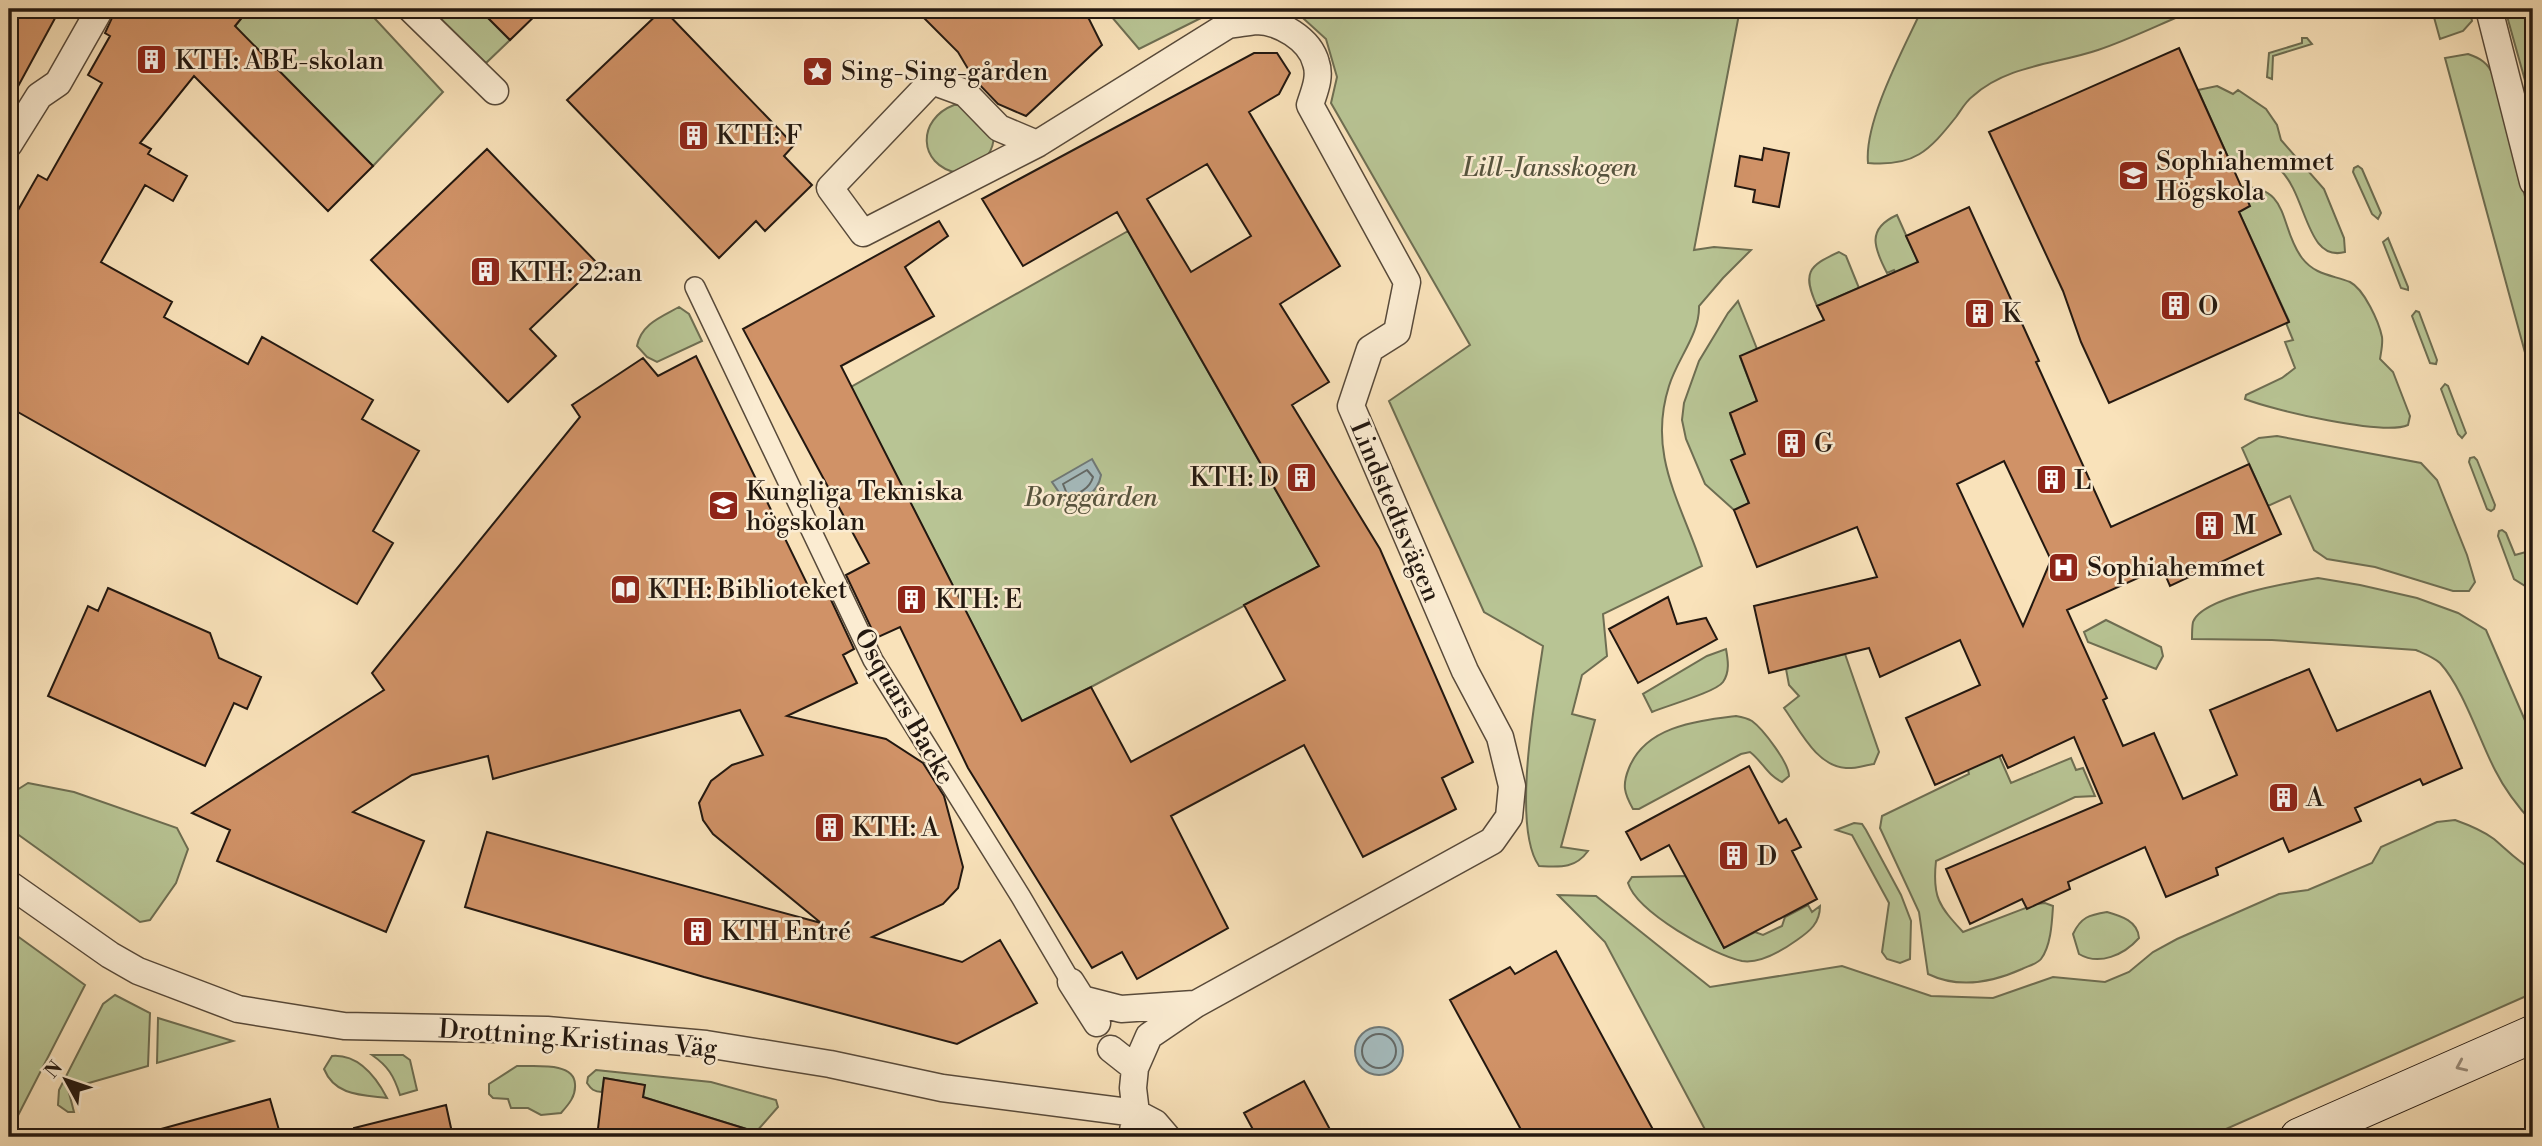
<svg xmlns="http://www.w3.org/2000/svg" width="2542" height="1146" viewBox="0 0 2542 1146" font-family="'Libre Bodoni',serif">
  <style>
    .green { fill: #b8c494; stroke: #6e6e52; stroke-width: 2 }
    .water { fill: #a4babc; stroke: #707977; stroke-width: 2 }
    .lines { fill: none; stroke-linecap: round; stroke-linejoin: round }
    .shore { stroke: #646966; stroke-width: 2 }
    .building { fill: #d09267; stroke: #231810; stroke-width: 2; fill-rule: evenodd }
    .pedestrian-casing { stroke: #584a3a; stroke-width: 22 }
    .minor-casing { stroke: #584a3a; stroke-width: 29 }
    .secondary-casing { stroke: #231810; stroke-width: 39 }
    .pedestrian { stroke: #fbecd2; stroke-width: 19 }
    .minor { stroke: #fbecd2; stroke-width: 26 }
    .secondary { stroke: #fbecd2; stroke-width: 37 }
    .oneway { stroke: #9a8d7b }
    .labels { text-anchor: middle; stroke-width: 5; stroke-linejoin: round; paint-order: stroke }
    .poi-label { font-size: 26px; fill: #231810; stroke: #fbecd2; text-anchor: start }
    .park-label { font-size: 26px; font-style: italic; fill: #57543e; stroke: #fbecd2 }
    .street-label { font-size: 26px; fill: #231810; stroke: #fbecd2 }
  </style>
  <rect width="100%" height="100%" fill="#f9e2ba"/>
  <filter id="stains"><feTurbulence type="fractalNoise" baseFrequency=".00286" numOctaves="4"/><feColorMatrix values="0 0 0 0 .2 0 0 0 0 .09 0 0 0 0 .02 0 0 0 .5 -.17"/></filter>
  <radialGradient id="worn" r=".72"><stop offset=".6" stop-color="#630" stop-opacity="0"/><stop offset="1" stop-color="#630" stop-opacity=".3"/></radialGradient>
  <path class="green" d="M249,9H366L443,92L373,166L252,44L222,42Z
    M431,9H479L510,40L486,63Z
    M1105,9H1219L1139,49Z
    M1293,9H1740L1694,250L1714,247L1751,250L1723,278L1699,306C1700,334 1677,359 1669,386C1647,455 1681,502 1702,566L1603,614L1607,656L1582,675L1572,714L1595,720L1561,847L1588,851C1575,869 1560,867 1539,866C1511,826 1536,695 1543,646L1484,612L1389,401L1470,345L1331,103L1337,77L1326,39Z
    M1922,9H2197C2164,22 2131,39 2098,50C2057,64 2007,65 1973,96C1966,101 1961,110 1956,117C1929,151 1914,167 1868,163C1864,121 1904,48 1922,9Z
    M2505,9H2533V109Z
    M2432,10H2448L2471,16L2472,21L2463,31L2440,39Z
    M2302,38H2307L2312,44L2273,56L2272,79L2267,77L2269,53L2302,43Z
    M2468,54C2480,58 2488,63 2493,75L2533,227V382L2445,58Z
    M2217,86L2233,94L2238,90L2266,109L2277,125L2281,140L2324,189L2344,238L2345,252C2291,267 2314,131 2232,166L2198,90Z
    M954,105H966L994,133C994,160 979,161 958,173C917,165 917,119 954,105Z
    M2358,166L2362,169L2381,213L2378,219L2372,214L2353,172L2354,168Z
    M2241,187C2291,186 2279,228 2302,258C2315,275 2332,275 2350,282C2364,289 2379,322 2382,337C2383,344 2381,352 2380,359L2393,372L2410,416L2408,425C2384,436 2272,410 2245,399L2246,395L2282,378L2295,368L2285,342L2293,340L2286,323L2289,321L2239,212Z
    M1897,215L1927,282L1905,293L1894,270L1887,273C1874,248 1866,229 1897,215Z
    M1128,231L1319,566L1091,687L1022,721L851,387Z
    M2388,238L2408,287V290L2401,288L2383,242Z
    M1839,252L1846,256L1859,288L1817,306C1802,273 1808,266 1839,252Z
    M1738,301L1757,349L1740,357L1757,401L1730,414L1745,454L1732,460L1749,503L1734,510L1705,484L1686,439L1682,420L1684,403L1699,361L1728,313Z
    M679,307L689,314L702,341L657,362L647,357L637,346C641,324 661,317 679,307Z
    M2416,311L2419,312L2437,360L2436,364L2430,363L2412,316Z
    M2445,384L2448,386L2466,433L2462,438L2458,434L2441,389Z
    M2277,436L2421,463L2437,480L2467,555L2475,582L2469,591H2453L2375,567L2327,559L2314,550L2290,496L2268,506L2242,448L2259,438Z
    M2474,457L2477,460L2495,505L2494,509L2491,511L2487,509L2469,462L2470,458Z
    M2502,530L2506,533L2515,555L2533,550V591L2514,579L2498,536L2499,531Z
    M2318,578L2360,585L2417,598L2458,613L2486,630L2533,739V823C2518,807 2505,790 2495,770C2479,739 2463,688 2440,663C2433,657 2425,654 2416,650L2272,640L2192,639C2192,634 2192,627 2193,622C2202,597 2293,582 2318,578Z
    M2106,620L2161,647L2163,656L2156,669L2088,642L2084,632Z
    M1726,649C1728,660 1730,672 1723,682C1716,692 1666,706 1652,712L1643,694L1707,656Z
    M1845,654L1879,752L1874,764C1865,765 1855,769 1846,768C1816,766 1800,730 1784,708L1799,696L1789,685L1786,669Z
    M1736,716C1742,717 1747,718 1752,721C1763,729 1789,763 1789,776L1782,782C1767,775 1763,762 1750,752L1741,754L1639,809H1633C1624,793 1622,785 1629,768C1646,726 1697,721 1736,716Z
    M1997,751L2011,783L2071,758L2076,770L2083,768L2095,796L2075,797L1936,861C1932,897 1939,906 1963,932L2036,904L2045,903L2053,906C2052,922 2051,946 2041,959C2037,964 2028,966 2022,969C1991,983 1959,989 1928,974L1919,912L1880,828L1882,816L1969,774L1967,766Z
    M28,783L74,792L177,828L188,849L176,883L150,920L140,922L9,828V795Z
    M2455,820C2469,825 2482,830 2494,839C2508,851 2518,862 2533,870V993L2208,1137H1709L1605,942L1558,895L1596,896L1710,987L1842,966L1931,996L1993,998L2053,977L2105,982L2129,972L2153,952L2177,939L2279,894L2308,890L2372,863L2381,847L2437,822Z
    M1854,823L1862,824L1866,830L1901,895L1911,921L1910,959L1900,963L1887,959L1882,952L1889,903L1852,835L1836,830Z
    M1686,876L1724,948L1755,932L1763,935L1782,926L1785,917L1808,905L1812,912L1820,906C1820,923 1810,931 1797,940C1783,950 1761,964 1742,961C1713,955 1637,912 1628,883L1632,877Z
    M2107,912C2121,916 2138,921 2139,938C2124,955 2099,966 2079,954L2073,934C2081,917 2089,915 2107,912Z
    M9,930L85,985L9,1133Z
    M115,995L150,1013L148,1066L68,1089L74,1112H68L58,1105L59,1090L103,1004Z
    M158,1018L233,1041L157,1063Z
    M372,1055H403L410,1060L417,1090L400,1095C394,1076 388,1066 372,1055Z
    M332,1056C358,1054 376,1077 387,1098C362,1095 335,1096 324,1069Z
    M517,1066C533,1067 574,1061 575,1084C576,1096 569,1104 561,1113L541,1115L528,1108H511L508,1099L493,1098L489,1094V1084Z
    M596,1070L711,1082L776,1100L778,1107L756,1132L643,1097L644,1085L604,1078L602,1092C594,1092 591,1089 587,1083L588,1077Z"/>
  <path class="water" d="M1092,459L1101,475C1098,493 1082,503 1065,501L1052,482Z
    M1355 1051a24 24 0 1 1 48 0a24 24 0 1 1-48 0Z"/>
  <g class="lines">
    <path class="shore" d="M1087,470L1093,477C1090,488 1078,496 1067,494L1063,484Z
      M1362 1051a17 17 0 1 1 34 0a17 17 0 1 1-34 0Z"/>
  </g>
  <path class="building" d="M9,9H60L9,103Z
    M61,9H82L77,18Z
    M116,9H249L235,26L373,166L328,211L194,76L140,143L151,149L148,154L187,176L173,201L145,185L101,262L172,302L164,317L248,364L262,337L373,400L362,419L419,451L373,531L393,543L357,604L9,407V226L38,175L47,180L102,83L88,75L110,36L105,33Z
    M479,9H542L510,40Z
    M663,9L794,145L784,156L812,185L765,231L756,221L719,258L567,100Z
    M915,9H1080L1089,19L1102,45L1026,116L998,104L974,79L958,52Z
    M2179,48L2250,206L2239,212L2289,322L2109,403L2081,342L2063,291L1989,132Z
    M1254,53H1277L1290,73L1279,94L1249,112L1340,266L1280,304L1329,382L1292,405L1380,549L1473,762L1442,778L1456,809L1363,857L1304,745L1171,816L1228,928L1137,979L1122,952L1092,968L968,768L900,627L876,638L846,575L869,563L743,329L939,221L948,236L905,267L934,316L841,366L1022,721L1091,687L1131,762L1285,680L1244,605L1319,566L1117,212L1023,266L982,199ZM1207,164L1251,236L1191,272L1147,199Z
    M1764,148L1789,153L1779,207L1753,202L1755,190L1735,186L1740,156L1762,160Z
    M487,149L598,264L530,329L556,356L508,402L371,260Z
    M1969,207L2039,361L2036,362L2111,527L2249,464L2281,534L2170,586L2162,567L2067,610L2107,698L2103,700L2123,746L2154,733L2183,799L2237,775L2210,710L2309,669L2337,731L2430,691L2462,768L2423,785L2420,779L2355,808L2361,821L2289,852L2283,838L2216,868L2218,875L2166,897L2145,847L2068,882L2070,889L2027,909L2022,899L1970,924L1946,869L2102,803L2074,737L2008,768L2002,755L1935,785L1906,718L1980,685L1960,640L1880,677L1869,648L1769,673L1754,606L1877,577L1857,527L1757,567L1734,510L1749,503L1731,460L1745,454L1730,413L1757,401L1740,356L1824,320L1817,306L1918,262L1906,236ZM2004,461L2051,560L2023,626L1957,484Z
    M696,356L812,594L825,587L854,649L843,655L857,683L787,716L886,739L923,763L944,796L963,867L958,888L943,904L872,937L962,962L1000,940L1037,1003L957,1044L704,977L465,907L487,832L821,923L713,834L703,820L699,803L711,781L732,765L763,755L740,710L493,779L488,756L412,775L353,812L424,841L386,932L217,861L230,830L192,813L384,690L372,673L580,417L572,405L643,358L658,376Z
    M108,588L210,633L219,658L261,677L247,709L234,703L205,766L48,696L88,606L98,611Z
    M1668,597L1677,624L1706,618L1717,639L1638,683L1609,629Z
    M1749,766L1779,823L1786,819L1801,847L1792,851L1817,899L1724,948L1669,845L1641,860L1626,832Z
    M1556,951L1657,1137H1525L1450,1000L1510,967L1515,974Z
    M604,1078L645,1085L643,1097L753,1131L752,1137H597Z
    M1304,1081L1334,1137H1257L1244,1113Z
    M270,1099L281,1137H162L161,1129Z
    M446,1105L453,1137H355L354,1128Z"/>
  <g class="lines">
    <defs>
      <path id="pedestrian" d="M695,287L873,660L1021,897L1071,982"/>
      <path id="minor" d="M411,9L495,91
        M2489,9L2533,182
        M9,144L39,96L58,83L100,9
        M1037,144L999,128L965,93L932,81L830,188L863,233L1037,144L1228,25C1237,24 1247,22 1256,21C1279,21 1310,39 1316,63C1321,77 1314,92 1310,105L1407,282L1397,332L1370,349L1351,406L1465,671L1500,737L1512,786L1509,817L1492,841L1196,1004L1149,1036L1135,1068L1133,1088L1136,1113L1132,1137
        M9,884L110,955L138,971L238,1009L344,1026L547,1030L706,1044L830,1064L942,1088L1136,1113L1155,1123L1167,1137
        M1071,982L1097,1023
        M1082,999L1121,1009L1194,1004
        M1111,1049L1135,1068"/>
      <path id="secondary" d="M2299,1137L2533,1034"/>
    </defs>
    <use href="#pedestrian" class="pedestrian-casing"/>
    <use href="#minor" class="minor-casing"/>
    <use href="#secondary" class="secondary-casing"/>
    <use href="#pedestrian" class="pedestrian"/>
    <use href="#minor" class="minor"/>
    <use href="#secondary" class="secondary"/>
  </g>
  <defs><path id="oneway-chevron" d="M-2-3.5L2.5 0L-2 3.5" fill="none" stroke-width="1.6" stroke-linecap="round" stroke-linejoin="round" transform="scale(1.75)"/></defs>
  <use class="oneway" href="#oneway-chevron" transform="translate(2461 1066) rotate(156)"/>
  <defs>
    <symbol id="building-square" viewBox="-11 -11 22 22"><rect x="-9" y="-9" width="18" height="18" rx="4" fill="#8f2418" stroke="#fbecd2"/><path d="M-4-6H4V6H1V3H-1V6H-4ZM-2.5-4.3h1.7v1.8h-1.7ZM.8-4.3h1.7v1.8H.8ZM-2.5-1h1.7V.8h-1.7ZM.8-1h1.7V.8H.8Z" fill="#fff"/></symbol>
    <symbol id="sight-square" viewBox="-11 -11 22 22"><rect x="-9" y="-9" width="18" height="18" rx="4" fill="#8f2418" stroke="#fbecd2"/><path d="M0-6L1.8-2.2L6-1.7L2.9 1.2L3.7 5.4L0 3.3L-3.7 5.4L-2.9 1.2L-6-1.7L-1.8-2.2Z" fill="#fff"/></symbol>
    <symbol id="university-square" viewBox="-11 -11 22 22"><rect x="-9" y="-9" width="18" height="18" rx="4" fill="#8f2418" stroke="#fbecd2"/><path d="M0-5L7-2L0 1L-7-2ZM-4 1L0 2.5L4 1V4Q0 6-4 4Z" fill="#fff"/></symbol>
    <symbol id="hospital-square" viewBox="-11 -11 22 22"><rect x="-9" y="-9" width="18" height="18" rx="4" fill="#8f2418" stroke="#fbecd2"/><path d="M-5-5h3v3.5h4V-5h3V5h-3V1.5h-4V5h-3Z" fill="#fff"/></symbol>
    <symbol id="library-square" viewBox="-11 -11 22 22"><rect x="-9" y="-9" width="18" height="18" rx="4" fill="#8f2418" stroke="#fbecd2"/><path d="M-6-4Q-3-5.5-.7-3.5V5Q-3 3-6 4ZM6-4Q3-5.5 .7-3.5V5Q3 3 6 4Z" fill="#fff"/></symbol>
  </defs>
  <g fill-rule="evenodd">
    <use href="#building-square" x="134" y="42" width="35" height="35"/>
    <use href="#sight-square" x="800" y="54" width="35" height="35"/>
    <use href="#building-square" x="676" y="118" width="35" height="35"/>
    <use href="#university-square" x="2116" y="158" width="35" height="35"/>
    <use href="#building-square" x="468" y="254" width="35" height="35"/>
    <use href="#building-square" x="2158" y="288" width="35" height="35"/>
    <use href="#building-square" x="1962" y="296" width="35" height="35"/>
    <use href="#building-square" x="1774" y="426" width="35" height="35"/>
    <use href="#building-square" x="1284" y="460" width="35" height="35"/>
    <use href="#building-square" x="2034" y="462" width="35" height="35"/>
    <use href="#university-square" x="706" y="488" width="35" height="35"/>
    <use href="#building-square" x="2192" y="508" width="35" height="35"/>
    <use href="#hospital-square" x="2046" y="550" width="35" height="35"/>
    <use href="#library-square" x="608" y="572" width="35" height="35"/>
    <use href="#building-square" x="894" y="582" width="35" height="35"/>
    <use href="#building-square" x="2266" y="780" width="35" height="35"/>
    <use href="#building-square" x="812" y="810" width="35" height="35"/>
    <use href="#building-square" x="1716" y="838" width="35" height="35"/>
    <use href="#building-square" x="680" y="914" width="35" height="35"/>
  </g>
  <g class="labels">
    <g class="poi-label">
      <text x="175" y="69">KTH: ABE-skolan</text>
      <text x="841" y="80">Sing-Sing-gården</text>
      <text x="716" y="144">KTH: F</text>
      <text x="2156" y="170">Sophiahemmet<tspan x="2156" dy="30">Högskola</tspan></text>
      <text x="509" y="281">KTH: 22:an</text>
      <text x="2198" y="315">O</text>
      <text x="2002" y="322">K</text>
      <text x="1814" y="452">G</text>
      <text x="1279" y="486" text-anchor="end">KTH: D</text>
      <text x="2074" y="489">L</text>
      <text x="746" y="500">Kungliga Tekniska<tspan x="746" dy="30">högskolan</tspan></text>
      <text x="2233" y="534">M</text>
      <text x="2087" y="576">Sophiahemmet</text>
      <text x="648" y="598">KTH: Biblioteket</text>
      <text x="935" y="608">KTH: E</text>
      <text x="2306" y="806">A</text>
      <text x="852" y="836">KTH: A</text>
      <text x="1757" y="865">D</text>
      <text x="721" y="940">KTH Entré</text>
    </g>
    <g class="park-label">
      <text x="1550" y="176">Lill-Jansskogen</text>
      <text x="1091" y="506">Borggården</text>
    </g>
    <g class="street-label">
      <text transform="translate(1396 511) rotate(67)" y="9">Lindstedtsvägen</text>
      <text transform="translate(905 706) rotate(60)" y="9">Osquars Backe</text>
      <text transform="translate(578 1038) rotate(4)" y="9">Drottning Kristinas Väg</text>
    </g>
  </g>
  <rect width="2542" height="1146" fill="none" stroke="#f9e2ba" stroke-width="35"/>
  <rect x="10" y="10" width="2521" height="1125" fill="none" stroke="#231810" stroke-width="3.5"/>
  <rect x="18" y="18" width="2507" height="1111" fill="none" stroke="#231810" stroke-width="2"/>
  <g transform="translate(66 1080) rotate(310)" stroke="#fbecd2" stroke-width="5" paint-order="stroke">
  <path d="M0-5L12 26L0 18L-12 26Z" fill="#231810"/>
  <text y="-10" font-size="19" font-weight="bold" text-anchor="middle" fill="#231810">N</text>
  </g>
  <rect width="100%" height="100%" filter="url(#stains)"/>
  <rect width="100%" height="100%" fill="url(#worn)"/>
</svg>
